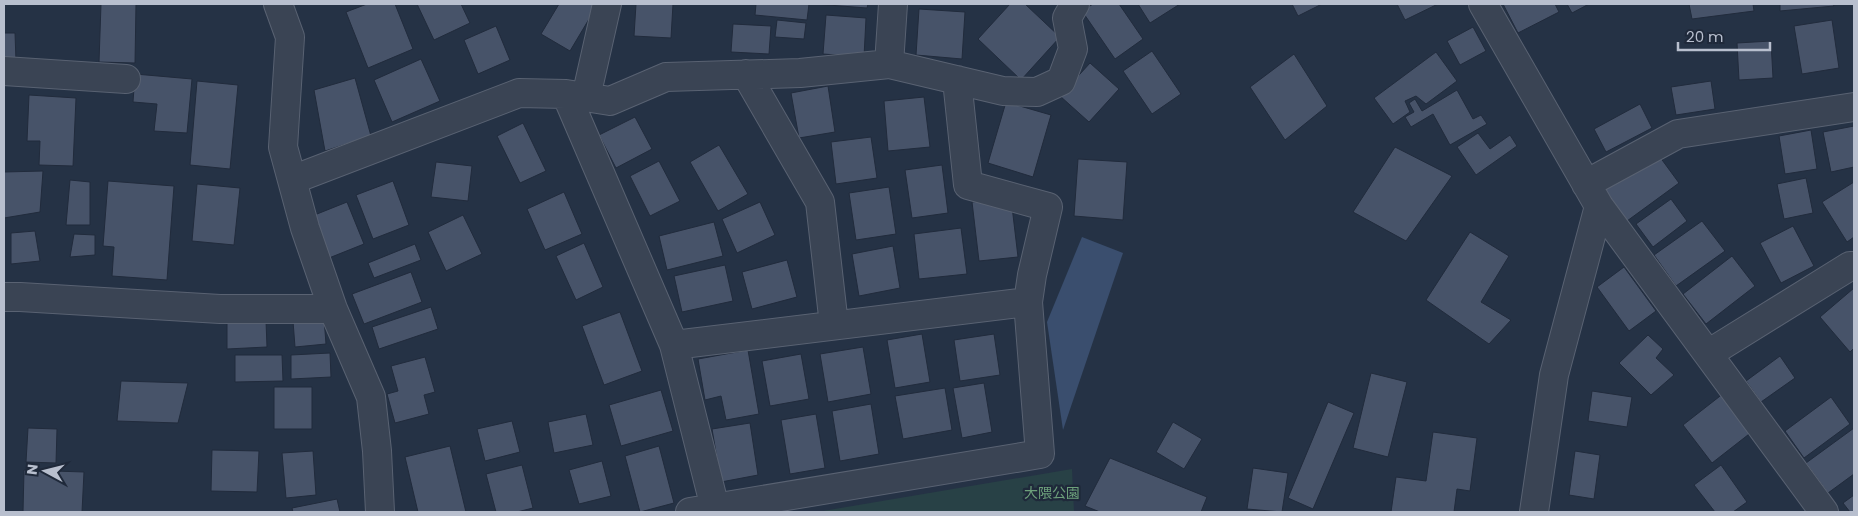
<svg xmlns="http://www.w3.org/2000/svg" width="1858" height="516" viewBox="0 0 1858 516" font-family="Poppins,'Noto Sans JP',sans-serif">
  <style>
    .green { fill: #284146 }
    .water { fill: #3a4e6e }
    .building { fill: #475369; stroke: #212b3c }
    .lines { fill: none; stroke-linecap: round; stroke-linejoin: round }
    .minor-casing { stroke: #596272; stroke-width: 30 }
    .minor { stroke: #3a4454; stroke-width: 28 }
    .labels { text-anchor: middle; stroke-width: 4.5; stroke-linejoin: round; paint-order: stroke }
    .park-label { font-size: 14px; fill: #6da07b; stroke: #1f293a }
  </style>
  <rect width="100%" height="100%" fill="#253245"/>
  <path class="green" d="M1072,469L1074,512H817Z"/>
  <path class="water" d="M1082,237L1123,253L1063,430L1047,322Z"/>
  <path class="building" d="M101,4H136L135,63L99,62Z
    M367,4H395L413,49L368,68L346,12Z
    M417,4H461L470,23L434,40Z
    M559,4H598L570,51L541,34Z
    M636,4H673L671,38L634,36Z
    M756,4H809L807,20L755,15Z
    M815,4H868L867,8Z
    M1010,4H1025L1060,37L1021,80L978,39Z
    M1093,4H1119L1143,39L1115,59L1082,11Z
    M1138,4H1180L1150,23Z
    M1292,4H1322L1298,16Z
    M1397,4H1438L1405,20Z
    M1503,4H1555L1559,12L1518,33Z
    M1567,4H1589L1572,13Z
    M1689,4H1753L1754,11L1692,19Z
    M1780,4H1833L1834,6L1780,11Z
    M919,9L965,12L962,59L916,55Z
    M4,13V33H15L16,61L4,62Z
    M826,15L866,18L864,57L823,54Z
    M777,20L806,23L804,39L775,37Z
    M1832,20L1839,68L1802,74L1794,26Z
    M733,24L771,26L769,54L731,52Z
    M496,26L510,60L478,74L464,40Z
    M1473,27L1486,51L1460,65L1447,41Z
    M1771,41L1773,78L1739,80L1737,43Z
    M1152,51L1181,94L1152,114L1123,71Z
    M1436,52L1457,81L1426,104L1416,96L1405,101L1410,112L1393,124L1374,98Z
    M1294,54L1327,106L1285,140L1250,87Z
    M421,59L440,101L392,122L374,80Z
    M1090,63L1119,89L1089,122L1060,96Z
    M135,74L192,79L187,133L154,131L157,104L133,102Z
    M355,78L371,136L325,151L314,90Z
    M197,81L238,85L230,169L190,165Z
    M1711,81L1715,109L1676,115L1671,87Z
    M828,86L835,132L799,138L791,93Z
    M1457,90L1473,119L1481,115L1487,124L1450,145L1433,114L1411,127L1405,117L1414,112L1409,103L1415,99L1422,111Z
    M29,95L76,98L73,166L39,165L40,141H27Z
    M924,97L930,147L888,151L884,101Z
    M1006,102L1051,115L1033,177L988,163Z
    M1640,104L1652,128L1606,152L1594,129Z
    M635,117L652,149L616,168L599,135Z
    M523,123L546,171L520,183L497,136Z
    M1854,126V167L1831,172L1823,132Z
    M1811,130L1817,169L1785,174L1779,136Z
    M1478,133L1490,149L1510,135L1517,146L1476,175L1457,147Z
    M871,137L877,178L836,184L831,142Z
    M719,145L748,194L718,211L690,162Z
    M1395,147L1452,176L1406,241L1353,212Z
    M1657,153L1679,183L1627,221L1605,190Z
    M1078,159L1127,162L1123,220L1074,216Z
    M659,161L680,201L650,216L630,176Z
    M436,162L472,166L468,201L431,197Z
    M942,165L948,213L912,218L905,170Z
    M43,171L40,212L4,218V172Z
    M1806,178L1813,213L1784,219L1777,184Z
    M70,180L90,182V225H66Z
    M108,181L174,186L167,280L112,276L114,247L103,246Z
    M393,181L409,225L373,239L356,195Z
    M1854,182V237L1847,242L1822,202Z
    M197,184L240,188L234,245L192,241Z
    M889,187L896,234L856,240L849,193Z
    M564,192L582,234L545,250L527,209Z
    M1011,198L1018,257L979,261L972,202Z
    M1671,199L1687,221L1653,247L1636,224Z
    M347,202L364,244L324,260L307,218Z
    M760,202L775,235L737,253L722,219Z
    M463,215L482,254L446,271L428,232Z
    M1702,221L1725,251L1676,286L1654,255Z
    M714,222L723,256L667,270L659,236Z
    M1793,226L1814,266L1781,283L1760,243Z
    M961,228L967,274L919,279L914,234Z
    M35,231L40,261L11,264V233Z
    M1470,232L1509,256L1481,302L1511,320L1489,344L1426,300Z
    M74,234L95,235V255L70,257Z
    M584,243L603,287L576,300L556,256Z
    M415,244L421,260L374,278L368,263Z
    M893,246L900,288L859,296L852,254Z
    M1732,256L1755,286L1706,324L1683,294Z
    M787,260L797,297L752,309L742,272Z
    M725,265L733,301L682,312L674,276Z
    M1624,267L1656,311L1629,331L1597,287Z
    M411,272L422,302L364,324L352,294Z
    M1854,288V348L1850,352L1820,317Z
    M431,307L438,329L379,349L372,327Z
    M620,312L642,371L604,385L582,326Z
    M324,318L326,344L295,347L293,321Z
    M266,321L267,347L227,349V323Z
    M922,334L930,382L895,388L887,340Z
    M994,334L1000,375L960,381L954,340Z
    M1648,335L1663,349L1656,358L1674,375L1651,395L1619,363Z
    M863,347L871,394L828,402L820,354Z
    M748,350L759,414L726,420L721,396L705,400L698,359Z
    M330,353L331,377L291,379V355Z
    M801,354L809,399L770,406L762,361Z
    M235,355H282L283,381L235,382Z
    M1780,356L1795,378L1761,402L1746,381Z
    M425,357L435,392L424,395L429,414L395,423L387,394L398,391L391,366Z
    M1371,373L1407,382L1388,457L1353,448Z
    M121,381L188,383L178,423L117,421Z
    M984,383L992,432L962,438L953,388Z
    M274,387H312V429H274Z
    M945,388L952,430L903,439L895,396Z
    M661,390L673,431L621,446L609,405Z
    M1592,391L1632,397L1627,427L1588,421Z
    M1724,393L1753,431L1712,463L1683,425Z
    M1831,397L1850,424L1804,458L1785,431Z
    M1328,402L1354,413L1313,509L1288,498Z
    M871,404L879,454L840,461L832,411Z
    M586,414L593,445L554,453L548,422Z
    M816,414L825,468L790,474L781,420Z
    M512,421L520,452L485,461L477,429Z
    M1173,422L1202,439L1184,469L1156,452Z
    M750,423L758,475L721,482L712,429Z
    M28,428L57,429L56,463L26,462Z
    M1854,428V474L1828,493L1806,463Z
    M1433,432L1477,438L1470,491L1457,489L1454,512H1391L1396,477L1426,481Z
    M450,446L466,512H418L405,457Z
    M659,446L674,503L640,512L625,456Z
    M212,450L259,451L257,492L211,491Z
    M313,451L316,495L286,498L282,453Z
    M1575,451L1600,455L1594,499L1569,495Z
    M1110,458L1207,497L1201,512H1100L1085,506Z
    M602,461L611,496L579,504L569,470Z
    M522,465L533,508L517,512H496L486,474Z
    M1721,465L1747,502L1733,512H1715L1694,485Z
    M1253,468L1288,473L1282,512L1247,509Z
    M24,470L84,472L82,512H23Z
    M1854,495V512H1850L1843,503Z
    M337,499L340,512H293L292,508Z"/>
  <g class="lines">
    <defs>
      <path id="minor" d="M278,4L290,37L283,147L305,228L333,309L371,397L377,451L380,512
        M1483,4L1599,206L1824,512
        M889,64L893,4
        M4,71L126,79
        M746,74L820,202L834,325
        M566,94L674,345L715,508
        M586,97L607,4
        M292,180L519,93L566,94L610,101L666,77L800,73L889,64L1003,91L1037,92L1061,81L1073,49L1067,18L1075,4
        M1586,184L1678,134L1854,107
        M4,297H20L220,309H333
        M674,345L1028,302
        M1708,354L1850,266H1854
        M690,512L1040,454L1028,302L1032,275L1048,207L968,185L957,80
        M1534,512L1554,375L1599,206"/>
    </defs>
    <use href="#minor" class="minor-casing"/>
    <use href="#minor" class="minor"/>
  </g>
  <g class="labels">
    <g class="park-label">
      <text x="1052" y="498">大隈公園</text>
    </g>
  </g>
  <rect width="1858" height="516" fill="none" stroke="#b8bfce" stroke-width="10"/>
  <g transform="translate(45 471) rotate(277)" stroke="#1f293a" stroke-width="4" paint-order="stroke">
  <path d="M0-4L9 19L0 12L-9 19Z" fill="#b8bfce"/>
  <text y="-8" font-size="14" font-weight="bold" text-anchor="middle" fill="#b8bfce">N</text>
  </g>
  <path d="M1678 42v8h92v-8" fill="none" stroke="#b8bfce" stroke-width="2.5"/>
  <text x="1686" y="42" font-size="15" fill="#b8bfce" stroke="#1f293a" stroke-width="4" paint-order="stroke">20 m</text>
</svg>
